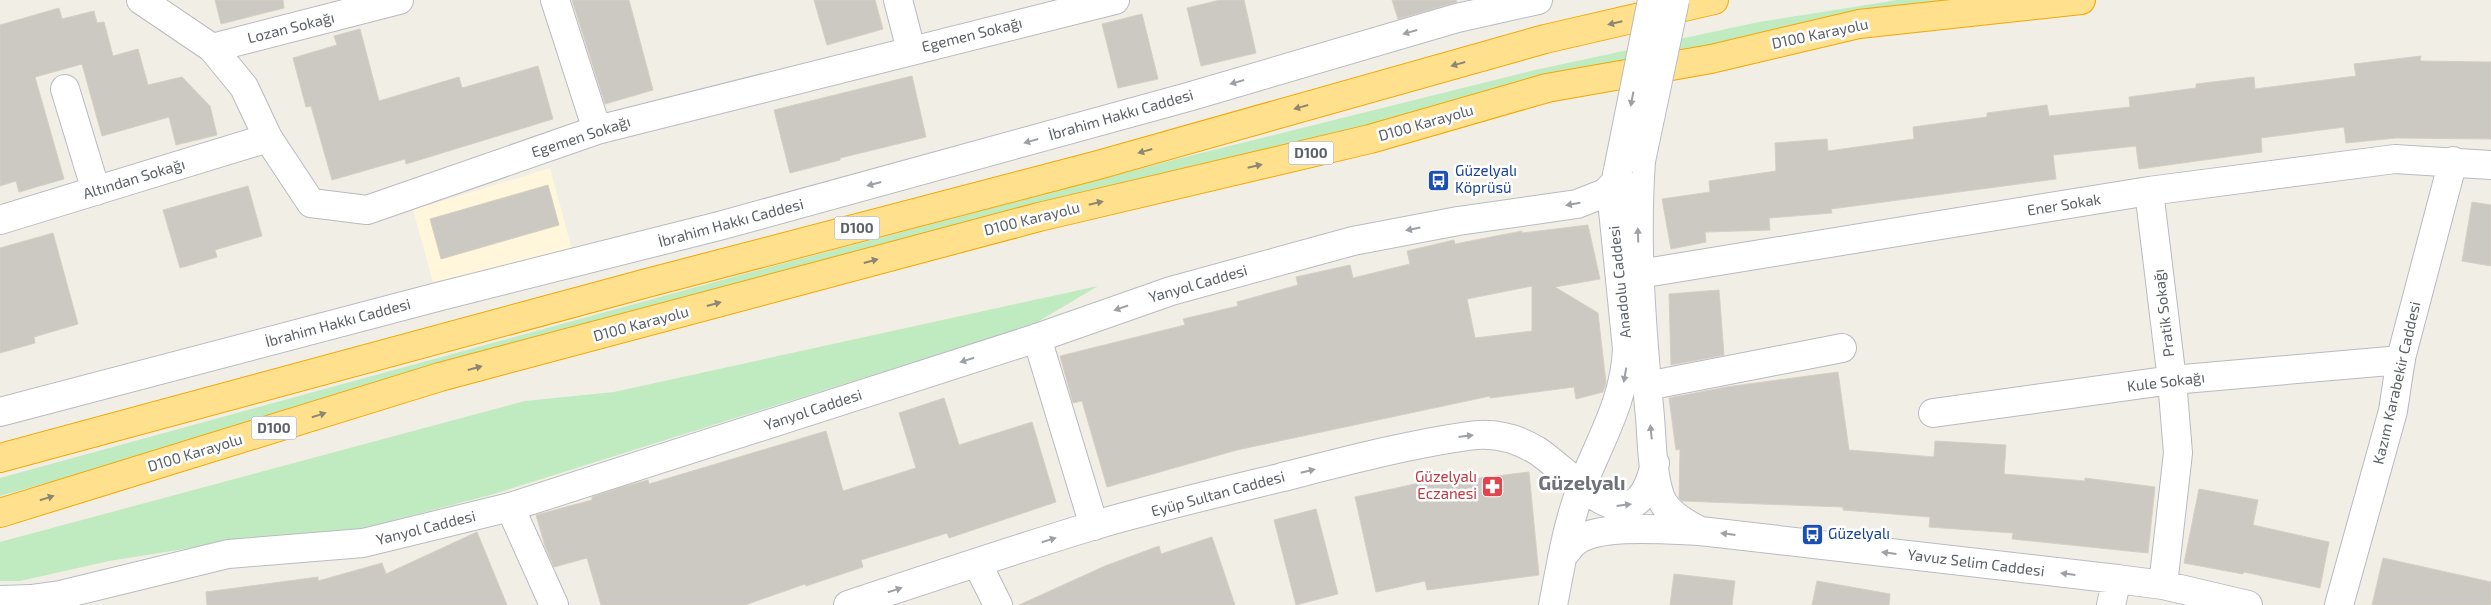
<svg xmlns="http://www.w3.org/2000/svg" width="2491" height="605" viewBox="0 0 2491 605" font-family="'Exo 2',sans-serif">
  <style>
    .commercial { fill: #fff6db }
    .green { fill: #c0eabf }
    .building { fill: #ccc8c2; stroke: #d6d0c2; fill-rule: evenodd }
    .lines { fill: none; stroke-linecap: round; stroke-linejoin: round }
    .street-casing { stroke: #b7bbc0; stroke-width: 30 }
    .secondary-casing { stroke: #b8bcc2; stroke-width: 30 }
    .highway-casing { stroke: #f5a600; stroke-width: 30 }
    .street { stroke: #fff; stroke-width: 28 }
    .secondary { stroke: #fff; stroke-width: 28 }
    .highway { stroke: #ffe18d; stroke-width: 28 }
    .secondary-bridge-casing { stroke: #b8bcc2; stroke-width: 30; stroke-linecap: butt }
    .secondary-bridge { stroke: #fff; stroke-width: 28 }
    .oneway { fill: #8d8772 }
    .oneway2 { fill: #9da0a4 }
    .labels { text-anchor: middle; stroke-width: 5; stroke-linejoin: round; paint-order: stroke }
    .shield { fill: #fff; stroke: #8d9095; stroke-width: 1 }
    .shield-label { font-size: 14px; font-weight: bold; fill: #5c6167 }
    .street-label { font-size: 15px; fill: #5c6167; stroke: #fff }
    .transit-label { font-size: 15px; fill: #164399; stroke: #fff; text-anchor: start }
    .health-label { font-size: 15px; fill: #be3a42; stroke: #fff; text-anchor: end }
    .district-label { font-size: 20px; font-weight: bold; fill: #6d7379; stroke: #fff }
  </style>
  <rect width="100%" height="100%" fill="#f0eee5"/>
  <path class="commercial" d="M550,168L574,257L436,293L413,210Z"/>
  <path class="green" d="M1898,0H2023L1827,29L125,461L0,496V478L766,268L1177,159L1535,70L1759,22Z
    M1098,286L1034,324L494,494L333,536L228,542L109,561L20,581H0V542L525,401L614,392Z"/>
  <path class="building" d="M215,0H283L284,8L221,24Z
    M572,0H629L653,90L605,104Z
    M814,0H875L883,29L827,45Z
    M1220,0H1244L1256,53L1201,66L1187,8Z
    M1392,0H1456L1457,2L1398,19Z
    M59,8L62,19L94,11L97,23L104,22L113,56L138,49L148,85L182,77L210,106L217,135L176,145L169,117L102,136L82,64L35,77L64,179L19,192L16,181L0,186V25Z
    M1142,14L1158,79L1118,88L1102,24Z
    M360,29L379,101L459,77L462,88L538,66L553,119L406,164L405,159L332,180L311,106L306,107L293,58L337,45L334,36Z
    M2421,56L2420,61L2491,62V139L2396,138L2346,143L2344,127L2261,138L2262,152L2139,169L2136,146L2053,155L2056,179L1831,209L1832,213L1769,218L1770,230L1705,232L1706,242L1671,249L1662,199L1710,192L1709,181L1776,171L1775,143L1827,139L1828,151L1914,139L1913,127L1987,117V113L2047,105L2049,116L2130,107L2129,97L2196,88V84L2254,77L2255,89L2356,76L2354,64Z
    M912,76L926,137L840,158V160L790,173L774,110Z
    M548,185L559,225L441,259L430,219Z
    M248,186L262,236L215,250L217,257L180,268L163,210Z
    M2472,202L2491,205V266L2462,261Z
    M1588,225L1600,279L1555,287L1598,313L1606,383L1603,392L1576,399L1574,387L1490,398V396L1237,450L1107,487L1082,401L1073,403L1060,356L1185,325L1183,319L1238,306L1237,302L1298,285L1296,277L1350,265L1353,278L1410,264L1407,251L1454,240L1455,244L1522,231V233ZM1532,286V331L1475,338L1467,299Z
    M53,233L78,324L34,337L35,343L0,353V248Z
    M1719,290L1724,355L1671,365L1669,294Z
    M1838,372L1849,450L1934,457L1935,441L2006,445L2004,474L2085,481V478L2155,487L2148,553L2012,539L2013,533L1929,527L1930,517L1843,510V507L1682,501L1679,498L1680,449L1676,450L1669,398L1726,387Z
    M944,398L959,445L1032,422L1056,502L949,538L947,533L861,560L863,567L806,586L805,584L745,605H601L587,558L554,567L545,546L536,515L592,500V497L622,487L648,480L649,484L826,431L843,491L916,468L899,413Z
    M1529,472L1539,575L1427,590L1425,581L1376,592L1355,497L1447,477L1448,482Z
    M2199,489L2258,500L2253,525L2329,542L2320,588L2244,572L2243,574L2184,563Z
    M1316,509L1338,594L1296,605L1274,520Z
    M477,532L507,605H207L206,592L318,577V581L382,563L386,574Z
    M1212,537L1235,605H1019L1105,566L1159,546L1161,554Z
    M2383,558L2491,582V605H2372Z
    M1674,574L1735,581L1732,605H1670Z
    M1817,581L1890,594L1889,605H1812Z"/>
  <g class="lines">
    <defs>
      <path id="street" d="M141,0L212,48L244,87L268,138L311,203L367,210L597,130L1115,0
        M555,0L597,130
        M898,0L911,50
        M212,48L399,0
        M65,89L96,191
        M2149,191L2172,380L2178,453L2163,585
        M0,220L268,138
        M1639,274L2149,191L2395,159L2491,165
        M1037,338L1094,526
        M1647,386L1842,348
        M1933,413L2172,380L2401,360
        M510,507L554,605
        M977,563L998,605
        M2117,579L2163,585L2248,605
        M2339,605L2393,411L2401,358L2453,161"/>
      <path id="secondary" d="M1641,161C1635,246 1642,332 1650,417C1652,442 1652,472 1660,496C1666,513 1685,523 1700,531
        M0,412L441,296L719,226L1188,97L1457,18L1538,0
        M1562,557C1566,552 1570,546 1575,542C1598,523 1670,530 1700,531L2117,579L2111,605
        M0,600L31,599L60,595L228,554L363,543L510,507L1037,338L1171,291L1353,241L1458,221L1577,204L1605,193L1615,183
        M848,605C929,578 1010,551 1092,526C1153,508 1217,493 1279,478C1342,462 1405,445 1468,436C1492,432 1516,438 1536,450C1574,474 1635,556 1655,463
        M1553,605C1561,565 1567,524 1582,486C1600,440 1625,400 1627,349L1613,210L1617,174"/>
      <path id="highway" d="M0,458L647,283L1098,165L1545,39L1714,0
        M0,513L440,377L1039,217L1370,139L1547,88L1711,59L1859,24L2081,0"/>
    </defs>
    <use href="#street" class="street-casing"/>
    <use href="#secondary" class="secondary-casing"/>
    <use href="#highway" class="highway-casing"/>
    <use href="#street" class="street"/>
    <use href="#secondary" class="secondary"/>
    <use href="#highway" class="highway"/>
    <defs>
      <path id="secondary-bridge" d="M1641,161L1675,0
        M1618,170L1652,0"/>
    </defs>
    <use href="#secondary-bridge" class="secondary-bridge-casing"/>
    <use href="#secondary-bridge" class="secondary-bridge"/>
  </g>
  <defs><path id="oneway-solid" d="M-6-.8H1V-3.2L6.5 0L1 3.2V.8H-6Z" transform="scale(1.25)"/></defs>
  <g class="oneway">
    <use href="#oneway-solid" transform="translate(1615 23) rotate(167)"/>
    <use href="#oneway-solid" transform="translate(1458 64) rotate(164)"/>
    <use href="#oneway-solid" transform="translate(1301 107) rotate(164)"/>
    <use href="#oneway-solid" transform="translate(1145 151) rotate(164)"/>
    <use href="#oneway-solid" transform="translate(1255 166) rotate(-13)"/>
    <use href="#oneway-solid" transform="translate(1096 203) rotate(-13)"/>
    <use href="#oneway-solid" transform="translate(871 261) rotate(-15)"/>
    <use href="#oneway-solid" transform="translate(714 304) rotate(-15)"/>
    <use href="#oneway-solid" transform="translate(475 368) rotate(-15)"/>
    <use href="#oneway-solid" transform="translate(319 415) rotate(-17)"/>
    <use href="#oneway-solid" transform="translate(47 498) rotate(-17)"/>
  </g>
  <g class="oneway2">
    <use href="#oneway-solid" transform="translate(1410 32) rotate(164)"/>
    <use href="#oneway-solid" transform="translate(1237 82) rotate(164)"/>
    <use href="#oneway-solid" transform="translate(1632 99) rotate(101)"/>
    <use href="#oneway-solid" transform="translate(1031 141) rotate(164)"/>
    <use href="#oneway-solid" transform="translate(874 184) rotate(165)"/>
    <use href="#oneway-solid" transform="translate(1573 204) rotate(170)"/>
    <use href="#oneway-solid" transform="translate(1413 229) rotate(169)"/>
    <use href="#oneway-solid" transform="translate(1638 235) rotate(-92)"/>
    <use href="#oneway-solid" transform="translate(1121 308) rotate(161)"/>
    <use href="#oneway-solid" transform="translate(967 360) rotate(162)"/>
    <use href="#oneway-solid" transform="translate(1625 375) rotate(100)"/>
    <use href="#oneway-solid" transform="translate(1651 432) rotate(-96)"/>
    <use href="#oneway-solid" transform="translate(1466 436) rotate(-7)"/>
    <use href="#oneway-solid" transform="translate(1308 471) rotate(-14)"/>
    <use href="#oneway-solid" transform="translate(1624 505) rotate(-7)"/>
    <use href="#oneway-solid" transform="translate(1728 534) rotate(-173)"/>
    <use href="#oneway-solid" transform="translate(1049 540) rotate(-17)"/>
    <use href="#oneway-solid" transform="translate(1889 553) rotate(-173)"/>
    <use href="#oneway-solid" transform="translate(2068 574) rotate(-173)"/>
    <use href="#oneway-solid" transform="translate(895 590) rotate(-18)"/>
  </g>
  <defs>
    <symbol id="bus-square" viewBox="-11 -11 22 22"><rect x="-9" y="-9" width="18" height="18" rx="4" fill="#1a4fb4" stroke="#fff"/><path d="M-5-6H5V4H4V6H2V4H-2V6H-4V4H-5ZM-3.5-4V0h7V-4ZM-3.5 1.2v1.5H-2V1.2ZM2 1.2v1.5H3.5V1.2Z" fill="#fff"/></symbol>
    <symbol id="pharmacy-square" viewBox="-11 -11 22 22"><rect x="-9" y="-9" width="18" height="18" rx="4" fill="#e0444e" stroke="#fff"/><path d="M-2-6h4v4h4v4h-4v4h-4v-4h-4v-4h4Z" fill="#fff"/></symbol>
  </defs>
  <g fill-rule="evenodd">
    <use href="#bus-square" x="1426" y="168" width="25" height="25"/>
    <use href="#pharmacy-square" x="1480" y="474" width="25" height="25"/>
    <use href="#bus-square" x="1800" y="522" width="25" height="25"/>
  </g>
  <g class="labels">
    <g class="shield">
      <rect x="1288.5" y="141.5" width="45" height="23" rx="4"/>
      <rect x="834.5" y="216.5" width="45" height="23" rx="4"/>
      <rect x="251.5" y="416.5" width="45" height="23" rx="4"/>
    </g>
    <g class="shield-label">
      <text x="1311" y="158">D100</text>
      <text x="857" y="233">D100</text>
      <text x="274" y="433">D100</text>
    </g>
    <g class="street-label">
      <text transform="translate(291 28) rotate(-14)" y="5">Lozan Sokağı</text>
      <text transform="translate(1820 34) rotate(-12)" y="5">D100 Karayolu</text>
      <text transform="translate(972 35) rotate(-14)" y="5">Egemen Sokağı</text>
      <text transform="translate(1121 115) rotate(-16)" y="5">İbrahim Hakkı Caddesi</text>
      <text transform="translate(1426 123) rotate(-16)" y="5">D100 Karayolu</text>
      <text transform="translate(581 137) rotate(-18)" y="5">Egemen Sokağı</text>
      <text transform="translate(134 179) rotate(-17)" y="5">Altından Sokağı</text>
      <text transform="translate(2064 205) rotate(-9)" y="5">Ener Sokak</text>
      <text transform="translate(1032 219) rotate(-14)" y="5">D100 Karayolu</text>
      <text transform="translate(731 223) rotate(-15)" y="5">İbrahim Hakkı Caddesi</text>
      <text transform="translate(1620 282) rotate(-96)" y="5">Anadolu Caddesi</text>
      <text transform="translate(1198 284) rotate(-16)" y="5">Yanyol Caddesi</text>
      <text transform="translate(2164 313) rotate(-97)" y="5">Pratik Sokağı</text>
      <text transform="translate(338 323) rotate(-15)" y="5">İbrahim Hakkı Caddesi</text>
      <text transform="translate(641 324) rotate(-15)" y="5">D100 Karayolu</text>
      <text transform="translate(2166 382) rotate(-7)" y="5">Kule Sokağı</text>
      <text transform="translate(2397 383) rotate(-77)" y="5">Kazım Karabekir Caddesi</text>
      <text transform="translate(813 410) rotate(-18)" y="5">Yanyol Caddesi</text>
      <text transform="translate(195 453) rotate(-17)" y="5">D100 Karayolu</text>
      <text transform="translate(1218 494) rotate(-15)" y="5">Eyüp Sultan Caddesi</text>
      <text transform="translate(426 528) rotate(-14)" y="5">Yanyol Caddesi</text>
      <text transform="translate(1976 563) rotate(7)" y="5">Yavuz Selim Caddesi</text>
    </g>
    <g class="transit-label">
      <text x="1455" y="176">Güzelyalı<tspan x="1455" dy="17">Köprüsü</tspan></text>
      <text x="1828" y="539">Güzelyalı</text>
    </g>
    <g class="health-label">
      <text x="1477" y="482">Güzelyalı<tspan x="1477" dy="17">Eczanesi</tspan></text>
    </g>
    <g class="district-label">
      <text x="1582" y="490">Güzelyalı</text>
    </g>
  </g>
</svg>
